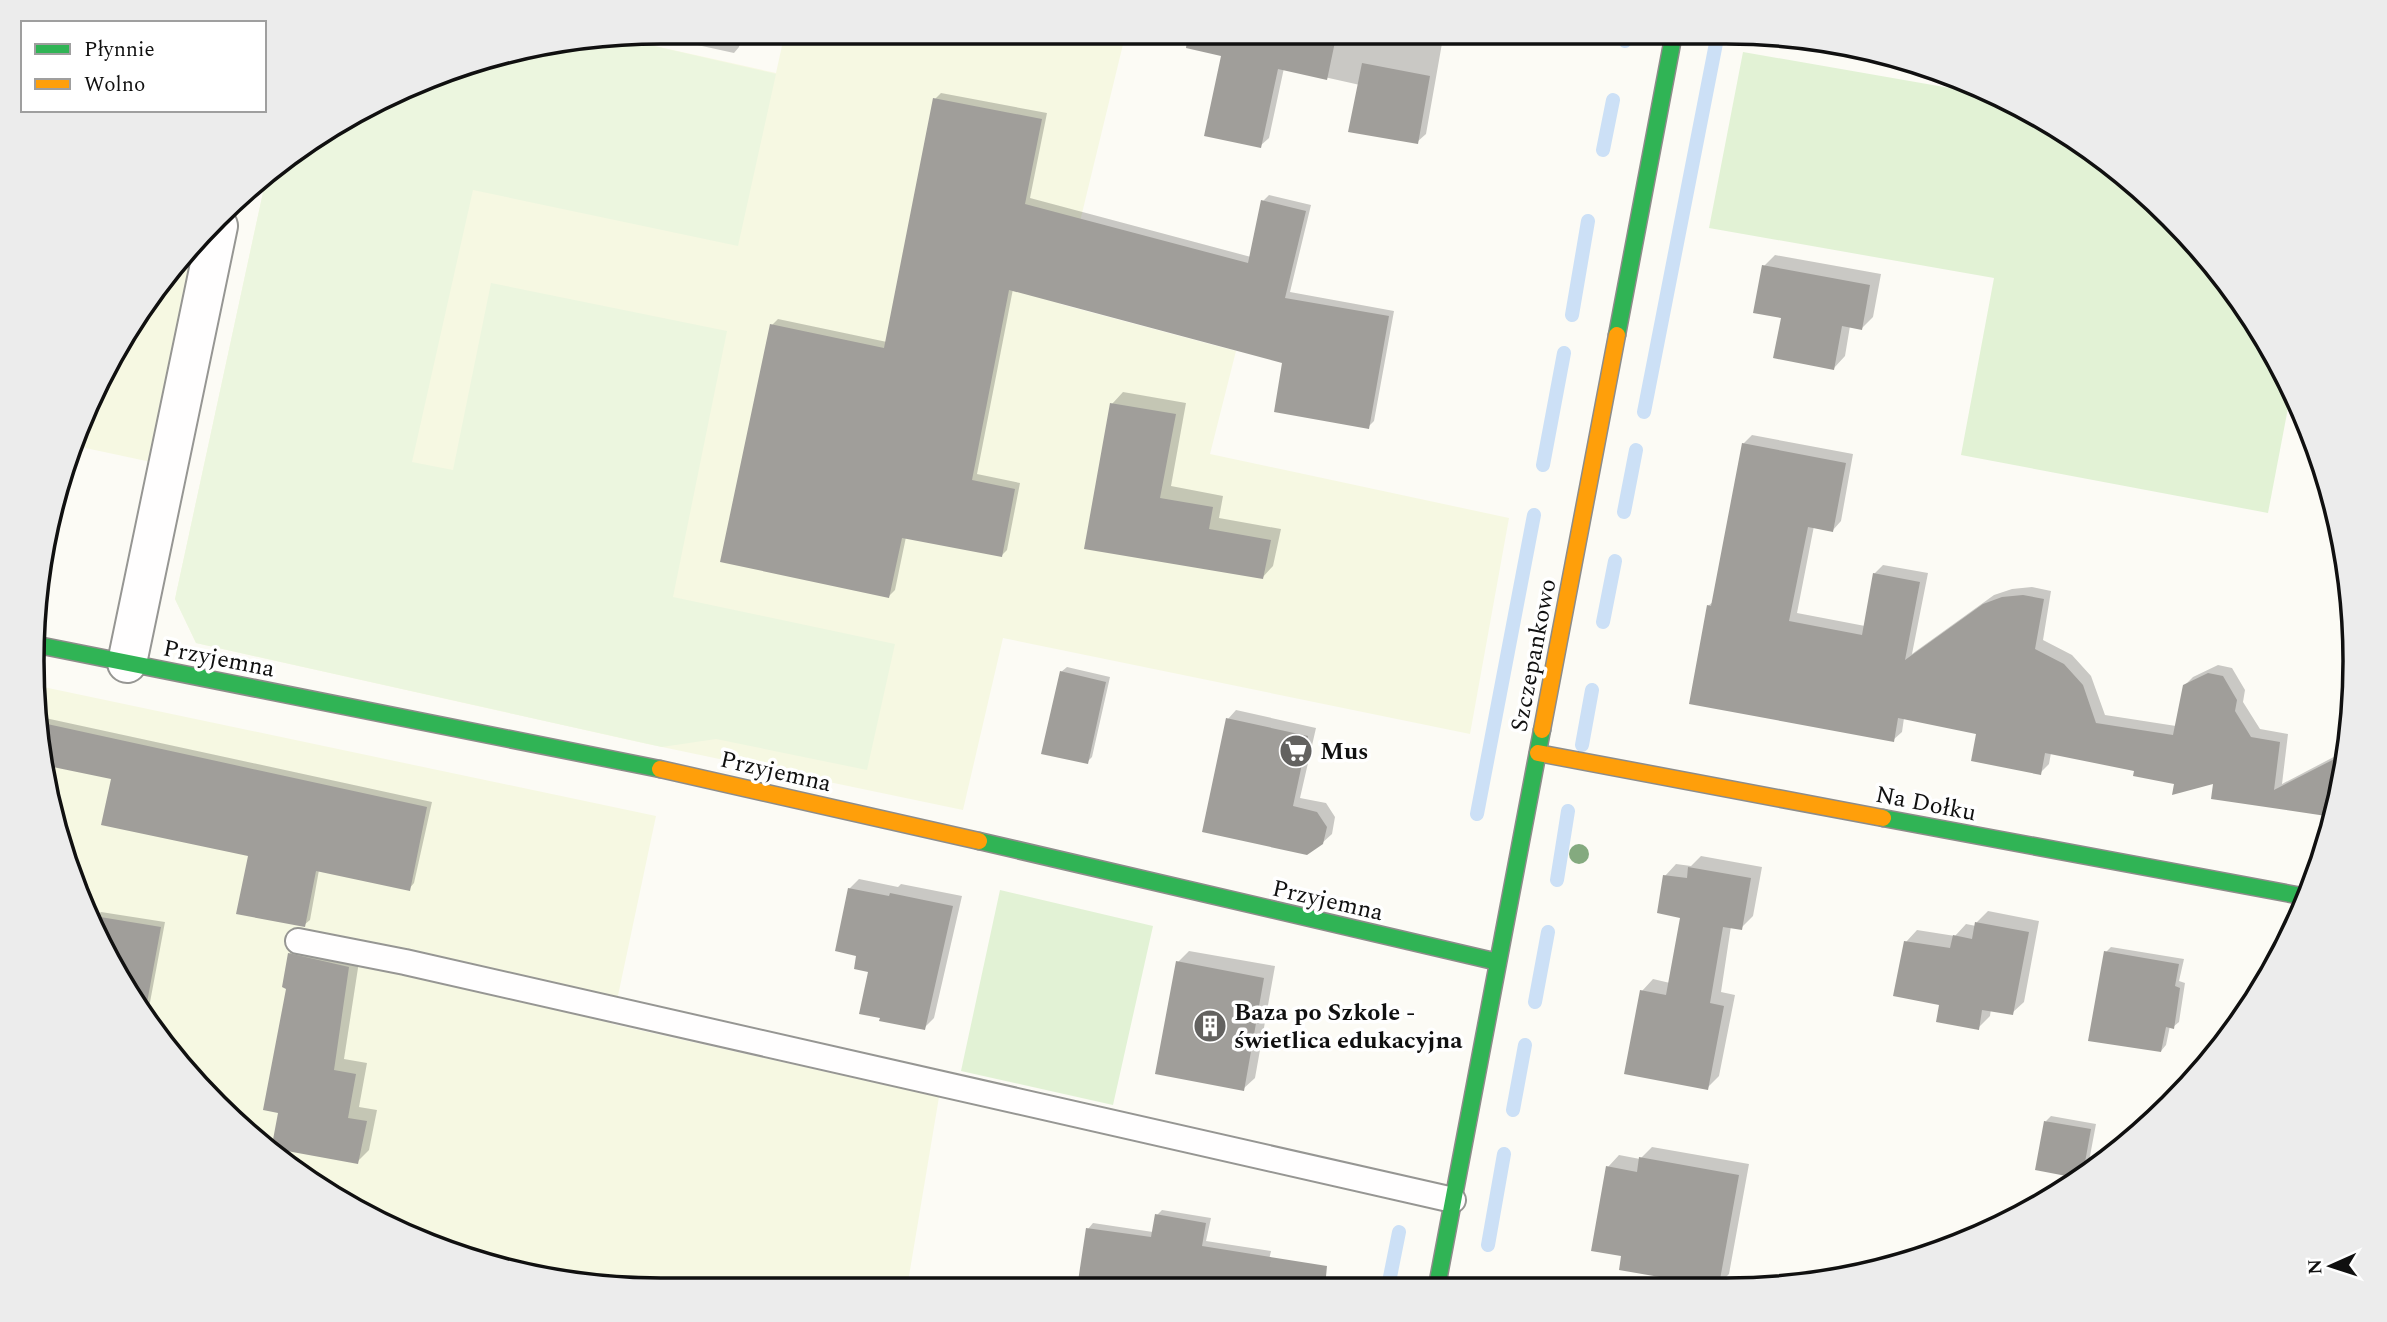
<svg xmlns="http://www.w3.org/2000/svg" width="2387" height="1322" viewBox="0 0 2387 1322" font-family="Spectral,serif">
  <style>
    .farmland { fill: #f6f8e2 }
    .green { fill: #e2f2d5 }
    .pitch { fill: #ecf6df }
    .shadow { fill: #0003 }
    .lines { fill: none; stroke-linecap: round; stroke-linejoin: round }
    .stream { stroke: #cce0f6; stroke-width: 14 }
    .building { fill: #a09e9a }
    .lane-casing { stroke: #969693; stroke-width: 28 }
    .street-casing { stroke: #969693; stroke-width: 42 }
    .fast-casing { stroke: #8d8c8a; stroke-width: 19 }
    .slow-casing { stroke: #8d8c8a; stroke-width: 19 }
    .lane { stroke: #fffefe; stroke-width: 24 }
    .street { stroke: #fffefe; stroke-width: 38 }
    .fast { stroke: #30b455; stroke-width: 16 }
    .slow { stroke: #ff9f0a; stroke-width: 16 }
    .tree { fill: #84aa7f }
    .labels { text-anchor: middle; stroke-width: 7; stroke-linejoin: round; paint-order: stroke }
    .street-label { font-size: 24px; fill: #101010; stroke: #fff }
    .poi-label { font-size: 24px; font-weight: bold; fill: #101010; stroke: #fff; text-anchor: start }
    .rim { fill: none; stroke: #101010; stroke-width: 3.5 }
  </style>
  <rect width="100%" height="100%" fill="#fcfbf5"/>
  <path class="farmland" d="M785,32H1126L1060,304L1236,351L1210,454L1509,518L1470,734L1003,638L963,810L643,743L196,643L175,599L267,174L278,161L459,65L619,38L776,73Z
    M195,250L151,462L76,446L138,311Z
    M34,685L656,816L612,1024L939,1097L907,1288L620,1289L459,1257L346,1206L187,1076L79,902L33,702Z"/>
  <path class="green" d="M1743,52L1990,95L2041,116L2141,188L2226,278L2291,383L2292,387L2268,513L1961,455L1994,278L1709,228Z
    M1000,890L1153,926L1113,1105L961,1071Z"/>
  <path class="pitch" d="M619,38L776,74L738,246L473,190L412,462L453,470L491,283L727,331L673,597L895,644L867,770L716,739L662,747L196,643L175,599L267,174L278,161L459,65Z"/>
  <path class="shadow" d="M661,32H743L739,47L734,53L647,34Z
    M1228,32H1358L1396,41L1397,32H1444L1426,134L1417,142L1360,85L1284,68L1269,138L1260,146Z
    M941,93L1047,113L1030,198L1251,257L1263,201L1269,195L1311,205L1290,292L1394,311L1374,421L1368,427L1284,362L1013,289L977,474L1020,483L1007,550L1001,556L906,537L895,590L889,596L772,325L778,319L887,342L935,99Z
    M1775,255L1881,274L1873,317L1862,328L1850,326L1845,356L1834,368L1764,266Z
    M1123,392L1186,403L1171,486L1223,496L1219,518L1281,529L1273,566L1262,578L1086,548L1112,404Z
    M1752,435L1853,454L1841,521L1833,530L1814,526L1797,613L1865,626L1874,574L1883,565L1928,573L1912,654L1994,595L2012,589L2032,587L2051,591L2043,640L2072,655L2091,676L2105,715L2176,726L2184,686L2193,677L2218,665L2232,668L2245,690L2243,702L2260,729L2288,734L2282,784L2349,749L2333,816L2215,781L2176,783L2136,769L2051,753L2049,764L2040,773L1978,732L1904,718L1902,732L1893,740L1708,606L1714,601L1743,444Z
    M1067,667L1110,677L1092,757L1087,762L1061,672Z
    M1236,710L1316,728L1300,798L1326,803L1335,817L1332,834L1322,843L1204,831L1228,719Z
    M36,716L432,802L414,883L409,889L319,870L310,920L304,925L250,855L113,777L47,764Z
    M1701,856L1762,867L1753,916L1741,928L1731,926L1721,992L1735,995L1719,1076L1707,1088L1642,991L1653,979L1670,983L1682,916L1665,876L1676,864L1691,866Z
    M859,879L898,887L901,884L962,896L934,1018L924,1028L870,971L858,954L849,889Z
    M1988,911L2039,921L2024,1002L2012,1013L1991,1009L1990,1016L1978,1028L1941,1004L1906,942L1917,930L1955,936L1966,924L1976,926L1977,922Z
    M101,912L165,922L148,1013L94,925L96,917Z
    M301,942L360,955L344,1059L367,1063L359,1107L377,1110L369,1150L357,1162L280,1111L289,954Z
    M2111,947L2184,959L2179,981L2185,983L2179,1022L2173,1027L2170,1026L2166,1045L2161,1051L2106,952Z
    M1189,951L1275,966L1255,1078L1243,1089L1178,962Z
    M2051,1116L2096,1124L2087,1172L2082,1177L2046,1121Z
    M1652,1147L1749,1164L1729,1274L1718,1285L1621,1269L1623,1255L1608,1167L1619,1155L1640,1159Z
    M1162,1210L1211,1218L1206,1241L1271,1251L1263,1287L1088,1229L1093,1223L1153,1232L1157,1215Z"/>
  <g class="lines">
    <path class="stream" d="M1625,41L1627,33
      M1603,150L1613,100
      M1572,315L1588,221
      M1644,412L1718,33
      M1543,465L1564,353
      M1624,512L1636,450
      M1603,622L1615,561
      M1582,745L1592,690
      M1477,814L1534,515
      M1557,880L1568,811
      M1535,1002L1548,932
      M1513,1110L1525,1045
      M1488,1245L1504,1154
      M1388,1287L1399,1232"/>
  </g>
  <path class="building" d="M1188,32H1313L1336,37L1327,80L1278,69L1261,148L1204,136L1221,56L1186,48Z
    M1362,63L1430,76L1418,144L1348,132Z
    M933,98L1042,119L1025,204L1248,263L1261,200L1306,211L1285,298L1389,316L1369,429L1274,412L1282,363L1009,290L972,480L1015,489L1002,557L902,538L889,598L720,562L770,324L884,348Z
    M1762,265L1870,285L1862,330L1842,326L1834,370L1773,358L1781,318L1753,313Z
    M1110,403L1176,414L1160,498L1213,507L1209,529L1271,540L1263,579L1084,549Z
    M1742,443L1846,463L1833,532L1808,527L1789,621L1862,635L1873,573L1920,582L1905,660L1983,604L2002,597L2023,595L2044,599L2035,649L2064,664L2083,685L2096,723L2173,735L2183,685L2208,673L2223,676L2237,700L2235,711L2251,737L2280,742L2274,790L2348,752L2333,817L2211,799L2213,784L2172,795L2174,784L2133,776L2134,771L2045,753L2041,775L1971,761L1976,734L1898,718L1894,742L1689,704L1707,605L1711,606Z
    M1060,671L1106,682L1088,764L1041,754Z
    M1226,718L1308,736L1293,806L1317,812L1327,827L1323,844L1307,855L1202,832Z
    M38,722L427,807L410,891L316,871L305,927L236,914L248,856L101,825L111,779L48,766Z
    M1688,867L1751,878L1742,930L1723,927L1710,1003L1724,1006L1708,1090L1624,1074L1640,990L1666,995L1680,918L1657,913L1663,875L1687,878Z
    M848,888L889,896L890,893L953,906L925,1030L879,1021L880,1018L859,1014L868,972L854,969L856,956L835,951Z
    M88,915L161,927L146,1008L138,996Z
    M1975,922L2029,932L2013,1015L1982,1010L1979,1030L1936,1022L1939,1005L1893,996L1904,941L1950,948L1953,935L1972,939Z
    M2104,951L2179,964L2175,986L2180,988L2174,1029L2166,1027L2161,1052L2088,1041Z
    M288,953L349,967L334,1070L356,1074L348,1118L367,1121L358,1164L276,1149L272,1145L278,1113L263,1110L286,989L282,987Z
    M1176,961L1264,978L1244,1091L1155,1074Z
    M2044,1121L2091,1129L2082,1179L2035,1170Z
    M1639,1157L1739,1175L1719,1285H1706L1619,1270L1621,1256L1591,1251L1606,1166L1637,1172Z
    M1155,1214L1206,1223L1202,1246L1327,1266L1325,1287L1077,1288L1086,1228L1151,1237Z"/>
  <g class="lines">
    <defs>
      <path id="lane" d="M298,941L405,962L1453,1200"/>
      <path id="street" d="M127,663L218,226"/>
      <path id="fast" d="M1617,335L1674,33
        M38,645L660,769
        M1883,818L2307,897
        M979,841L1498,962
        M1437,1286L1542,730"/>
      <path id="slow" d="M1542,730L1617,335
        M1538,753L1883,818
        M660,769L979,841"/>
    </defs>
    <use href="#lane" class="lane-casing"/>
    <use href="#street" class="street-casing"/>
    <use href="#fast" class="fast-casing"/>
    <use href="#slow" class="slow-casing"/>
    <use href="#lane" class="lane"/>
    <use href="#street" class="street"/>
    <use href="#fast" class="fast"/>
    <use href="#slow" class="slow"/>
  </g>
  <circle class="tree" cx="1579" cy="854" r="10"/>
  <defs>
    <symbol id="supermarket-disc" viewBox="-11 -11 22 22"><circle r="9.5" fill="#636260" stroke="#fff"/><path d="M-6-5.5h2.5l.6 2H6L4.5 2H-2.5L-4.4-4H-6ZM-1.5 3.2a1.3 1.3 0 1 0 .1 0ZM3 3.2a1.3 1.3 0 1 0 .1 0Z" fill="#fff"/></symbol>
    <symbol id="building-disc" viewBox="-11 -11 22 22"><circle r="9.5" fill="#636260" stroke="#fff"/><path d="M-4-6H4V6H1V3H-1V6H-4ZM-2.5-4.3h1.7v1.8h-1.7ZM.8-4.3h1.7v1.8H.8ZM-2.5-1h1.7V.8h-1.7ZM.8-1h1.7V.8H.8Z" fill="#fff"/></symbol>
  </defs>
  <g fill-rule="evenodd">
    <use href="#supermarket-disc" x="1277" y="732" width="38" height="38"/>
    <use href="#building-disc" x="1191" y="1007" width="38" height="38"/>
  </g>
  <g class="labels">
    <g class="street-label">
      <text transform="translate(1533 655) rotate(-79)" y="8">Szczepankowo</text>
      <text transform="translate(219 658) rotate(11)" y="8">Przyjemna</text>
      <text transform="translate(776 771) rotate(13)" y="8">Przyjemna</text>
      <text transform="translate(1926 803) rotate(11)" y="8">Na Dołku</text>
      <text transform="translate(1328 900) rotate(13)" y="8">Przyjemna</text>
    </g>
    <g class="poi-label">
      <text x="1320" y="759">Mus</text>
      <text x="1234" y="1020">Baza po Szkole -<tspan x="1234" dy="28">świetlica edukacyjna</tspan></text>
    </g>
  </g>
  <path d="M0 0H2387V1322H0ZM661 44H1726A617 617 0 0 1 2343 661V661A617 617 0 0 1 1726 1278H661A617 617 0 0 1 44 661V661A617 617 0 0 1 661 44Z" fill="#ececec" fill-rule="evenodd"/>
  <path class="rim" d="M661 44H1726A617 617 0 0 1 2343 661V661A617 617 0 0 1 1726 1278H661A617 617 0 0 1 44 661V661A617 617 0 0 1 661 44Z"/>
  <rect x="21" y="21" width="245" height="91" fill="#ffffff" stroke="#9f9f9f" stroke-width="2"/>
  <rect x="35" y="44" width="35" height="10" fill="#30b455" stroke="#9f9f9f" stroke-width="2"/>
  <text x="84" y="56" font-size="21" fill="#101010">Płynnie</text>
  <rect x="35" y="79" width="35" height="10" fill="#ff9f0a" stroke="#9f9f9f" stroke-width="2"/>
  <text x="84" y="91" font-size="21" fill="#101010">Wolno</text>
  <g transform="translate(2331 1266) rotate(267)" stroke="#ffffff" stroke-width="5" paint-order="stroke">
  <path d="M0-5L12 26L0 18L-12 26Z" fill="#101010"/>
  <text y="-10" font-size="19" font-weight="bold" text-anchor="middle" fill="#101010">N</text>
  </g>
</svg>
